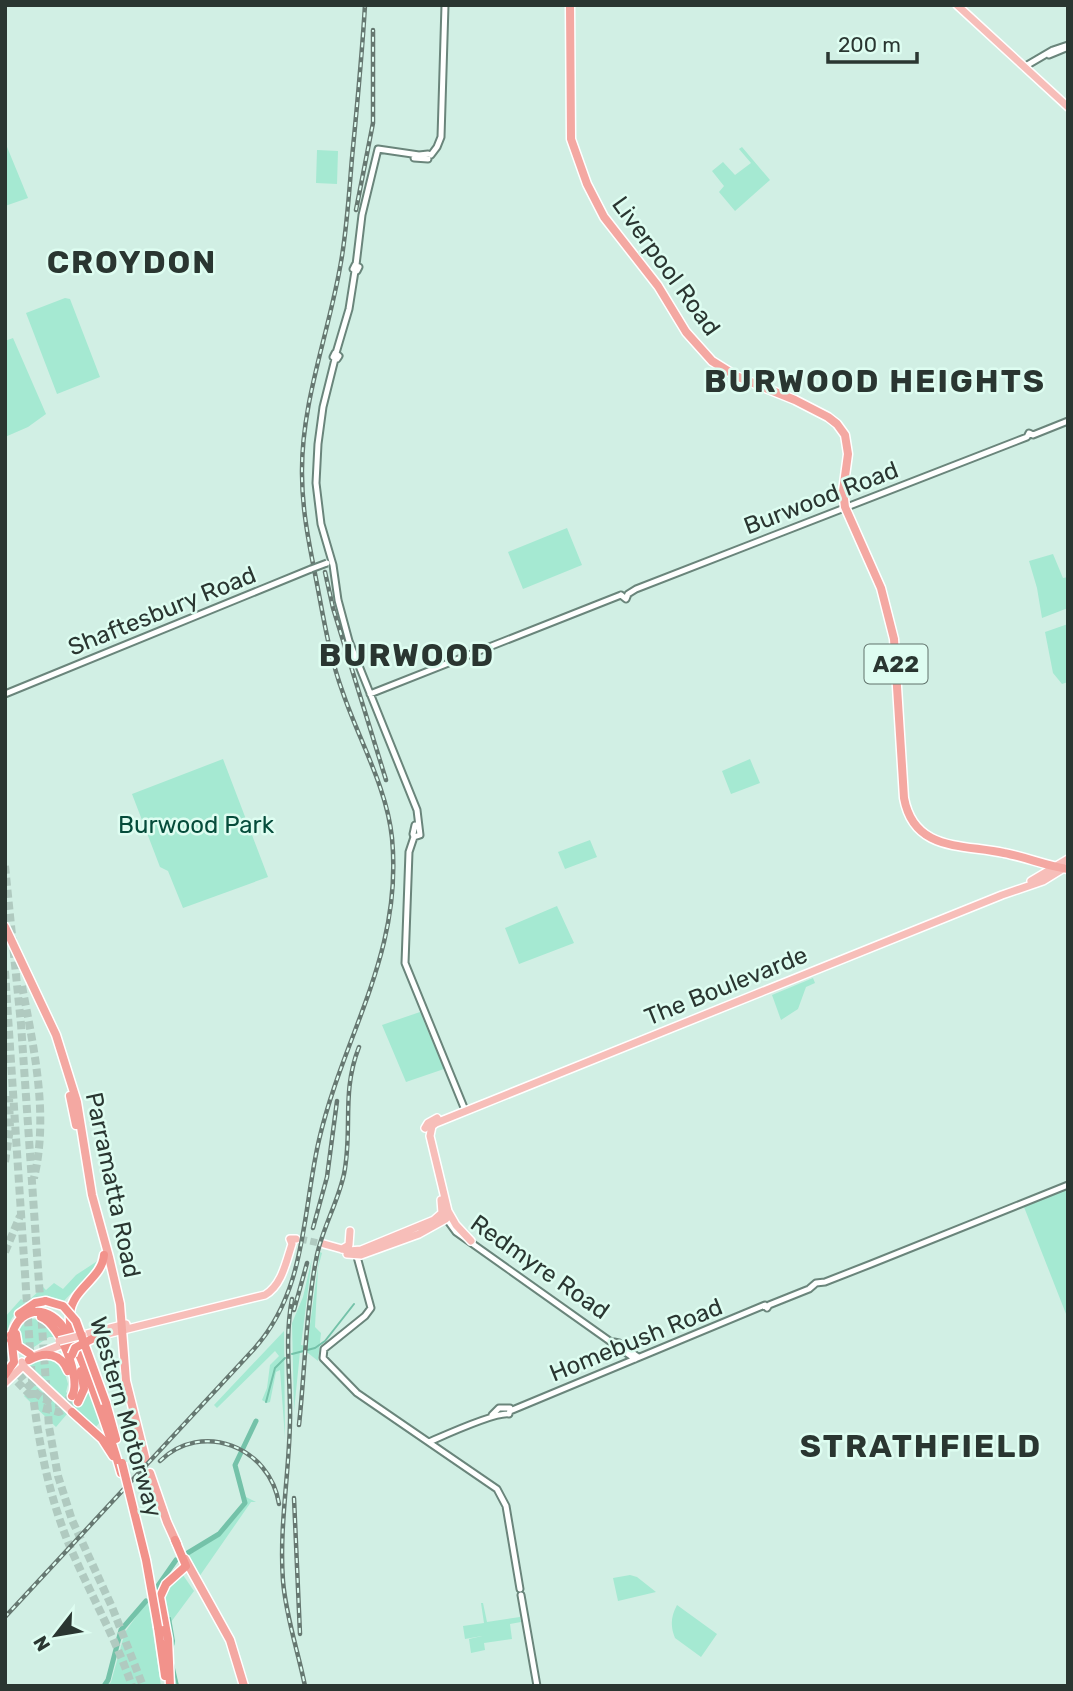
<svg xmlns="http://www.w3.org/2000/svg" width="1073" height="1691" viewBox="0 0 1073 1691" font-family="Rubik,sans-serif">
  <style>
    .green { fill: #a5e9d2 }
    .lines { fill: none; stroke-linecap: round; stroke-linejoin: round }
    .stream { stroke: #74c2a9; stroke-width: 2 }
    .river { stroke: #74c2a9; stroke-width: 5 }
    .primary-tunnel { stroke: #b0cac0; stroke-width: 7; stroke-dasharray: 7 3.5; stroke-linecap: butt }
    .trunk-tunnel { stroke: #b0cac0; stroke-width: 8; stroke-dasharray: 8 4; stroke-linecap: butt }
    .motorway-tunnel { stroke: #b0cac0; stroke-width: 8; stroke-dasharray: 8 4; stroke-linecap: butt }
    .secondary-casing { stroke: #6a857b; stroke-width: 9 }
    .primary-casing { stroke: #fff; stroke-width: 10 }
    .trunk-casing { stroke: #fff; stroke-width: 11 }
    .motorway-casing { stroke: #fff; stroke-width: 11 }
    .secondary { stroke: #fff; stroke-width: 5 }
    .primary { stroke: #f7beb9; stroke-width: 7 }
    .trunk { stroke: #f4a8a2; stroke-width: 8 }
    .motorway { stroke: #f2928b; stroke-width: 8 }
    .rail-casing { stroke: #667871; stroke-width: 4.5 }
    .rail { stroke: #defdf1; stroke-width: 2; stroke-dasharray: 5; stroke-linecap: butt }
    .secondary-bridge-casing { stroke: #6a857b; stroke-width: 9; stroke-linecap: butt }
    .primary-bridge-casing { stroke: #fff; stroke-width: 10; stroke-linecap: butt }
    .motorway-bridge-casing { stroke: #fff; stroke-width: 11; stroke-linecap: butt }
    .secondary-bridge { stroke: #fff; stroke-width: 5 }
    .primary-bridge { stroke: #f7beb9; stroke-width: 7 }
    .motorway-bridge { stroke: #f2928b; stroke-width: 8 }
    .labels { text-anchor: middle; stroke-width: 5; stroke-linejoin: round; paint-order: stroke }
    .shield { fill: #defdf1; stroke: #60726b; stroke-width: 2 }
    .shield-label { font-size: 23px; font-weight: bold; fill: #2a3631 }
    .street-label { font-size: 24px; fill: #2a3631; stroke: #defdf1 }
    .park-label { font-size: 24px; fill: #054c3b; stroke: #defdf1 }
    .district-label { font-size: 32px; font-weight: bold; letter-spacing: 2px; fill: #2a3631; stroke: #defdf1 }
  </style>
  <rect width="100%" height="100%" fill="#d1efe4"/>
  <path class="green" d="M5,142L28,198L5,206Z
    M742,147L770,180L735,211L719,192L724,186L712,171L723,162L735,175L751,163L739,149Z
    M317,150L338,151L337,184L316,183Z
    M65,298L70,299L100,377L57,394L26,313Z
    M13,338L46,414L28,427L5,437V341Z
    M567,528L582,565L523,589L508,552Z
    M1053,554L1063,578L1068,577V608L1042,618L1037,588L1029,561Z
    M1068,624V682L1062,684L1053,673L1045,632Z
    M223,759L268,877L183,908L168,871L160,867L132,794Z
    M750,759L760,783L731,794L722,771Z
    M590,840L597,857L565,869L558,852Z
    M557,906L574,943L519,964L505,928Z
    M813,978L815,983L806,987L798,1009L781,1020L772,995Z
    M420,1012L444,1069L406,1082L382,1025Z
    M1068,1189V1319L1024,1207Z
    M320,1252L322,1253L318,1268L315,1327L321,1333L318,1361L308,1353L300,1352L294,1411L292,1323L303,1297L312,1258L301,1345L307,1346Z
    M99,1260C93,1278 72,1289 62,1304L58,1302C33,1306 7,1305 8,1337C8,1348 11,1356 8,1366L5,1355V1317L21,1299L26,1303L43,1287L46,1290L54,1283L63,1289L76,1275Z
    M31,1319L44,1320L57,1337H49L31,1349L21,1347C17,1333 18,1326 31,1319Z
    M284,1331L285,1438L280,1370L276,1372L270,1402L267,1403L262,1400L267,1388L270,1365L279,1356L275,1351L217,1408L214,1405Z
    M49,1357L63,1367L68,1384L66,1392L79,1403L86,1379L101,1421L94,1429L29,1368V1364L33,1361Z
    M35,1385L67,1414L56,1427L24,1396Z
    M246,1497L256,1502H251L199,1577L187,1556L218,1537L246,1503Z
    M183,1575L194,1591L171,1622L175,1644C168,1657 176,1672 179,1686H173L165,1617L151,1620L161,1686H107L111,1682L125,1632L148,1600L149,1606L163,1603L167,1588Z
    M630,1575L637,1577L656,1592L618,1601L613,1578Z
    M481,1603H483L487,1622L520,1617L521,1622L510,1624L512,1639L484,1643L485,1650L471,1653L469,1639L482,1636L465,1639L463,1626L484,1623Z
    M677,1605L717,1634L701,1657L675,1638C670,1626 671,1616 677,1605Z"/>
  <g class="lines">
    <path class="stream" d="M292,1354L315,1348L325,1341L354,1304
      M266,1402L275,1368L285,1358
      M170,1618L174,1641L172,1650
      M172,1659L178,1686"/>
    <path class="river" d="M186,1554L219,1534L245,1503L235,1465L256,1421
      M155,1590L176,1560
      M104,1686L108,1680L121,1630L146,1601"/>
    <path class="primary-tunnel" d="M300,1239L324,1244"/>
    <path class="trunk-tunnel" d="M143,1464L147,1476"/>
    <path class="motorway-tunnel" d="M5,866L21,1024L49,1427L58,1476L72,1520L112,1607L143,1686
      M5,971L33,1395C39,1445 49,1495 68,1542C88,1590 115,1636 132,1686
      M22,986C34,1049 49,1115 34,1178
      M5,1162L10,1129L9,1096
      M5,1252L20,1216
      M5,1354C17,1373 49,1421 72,1396
      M9,1373L34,1399
      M43,1408L59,1412L78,1402"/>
    <defs>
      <path id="secondary" d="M1049,55L1066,48L1067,46
        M1024,67L1053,50L1068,45
        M431,155L437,147L441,137L445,5
        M414,158L428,159
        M355,265L359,267L357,271L353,269Z
        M356,265L362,215L378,149L419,155L428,154
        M335,353L339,356L337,359L333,357Z
        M336,353L349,309L355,271
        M335,359L323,407L318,444L316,483L321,524L333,565L338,600L349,641L417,810L420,835L414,837
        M621,595L626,599L628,594L636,589L1027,437L1029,433L1033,435L1068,421
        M5,694L311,569
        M370,694L621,595
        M415,825L413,834L414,837L409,852L405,963L465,1110
        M445,1217L456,1232L635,1359
        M356,1253L371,1308L365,1316L324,1349L323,1358L357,1393L497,1489L506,1506L520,1589
        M765,1306L767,1308L769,1305L809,1289L816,1283L825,1282L871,1264L1068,1185
        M614,1342L619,1343L638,1357
        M510,1411L765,1305
        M492,1415L499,1408H510
        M429,1442C445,1435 495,1412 509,1414L510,1410
        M521,1595L537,1686"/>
      <path id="primary" d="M957,5L1068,107
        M1031,881L1068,859
        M425,1128L428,1123L437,1118
        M471,1241L456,1225L448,1211L430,1136L432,1126L436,1123L1002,895L1043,881L1064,868
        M324,1244L349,1251L361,1250L434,1220L442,1213L441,1200
        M342,1249L349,1245L350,1231
        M347,1254L361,1255L419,1234L446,1219L449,1213
        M83,1335L126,1324
        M95,1337L265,1295C282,1285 286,1262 292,1244L290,1239H296
        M36,1355L61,1345
        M22,1362L23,1366L72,1412
        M5,1383L24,1365"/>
      <path id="trunk" d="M570,5L571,139L587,184L604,217L658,286L686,332L712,361L736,376L795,400L828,417L837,424L845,435L848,454L843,491L845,507L881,588L894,639L904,798C914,852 963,844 1004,853C1026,857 1046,866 1068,869
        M5,927L56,1035L77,1102L92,1195L109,1257L120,1304L126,1381L146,1461
        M70,1096L76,1125
        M150,1473L167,1522L177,1544
        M185,1559L230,1640L244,1686"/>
      <path id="motorway" d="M104,1255C102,1279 72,1288 70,1314C68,1335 81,1357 88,1376C100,1408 112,1440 121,1473
        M19,1314L35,1303L46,1301
        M41,1317C60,1324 82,1379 72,1396
        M16,1334L18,1346L30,1354
        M11,1340C15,1312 40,1302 60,1323C65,1328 67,1336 70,1343
        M88,1341L100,1335
        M29,1360C45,1351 61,1353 68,1371
        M5,1375L14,1362L11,1335
        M78,1402L84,1389L81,1371
        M106,1403L116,1439
        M72,1412L102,1439L113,1456
        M158,1627L165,1676
        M170,1686L168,1639L160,1597L166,1584L186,1566L175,1540"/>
    </defs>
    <use href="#secondary" class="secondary-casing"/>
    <use href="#primary" class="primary-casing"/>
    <use href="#trunk" class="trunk-casing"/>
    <use href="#motorway" class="motorway-casing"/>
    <use href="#secondary" class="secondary"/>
    <use href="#primary" class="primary"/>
    <use href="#trunk" class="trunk"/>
    <use href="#motorway" class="motorway"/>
    <defs>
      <path id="rail" d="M356,210L373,123V30
        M325,572L333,608L386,780
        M313,1228L327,1177L337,1101
        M292,1299C284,1341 291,1380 290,1422C289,1475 279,1528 283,1581C286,1617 298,1651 305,1686
        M294,1310L307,1263
        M299,1425C305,1369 306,1309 317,1255C323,1227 338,1202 344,1174C353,1129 341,1093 359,1047
        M160,1461C202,1420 270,1447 279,1504
        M294,1498L300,1634
        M5,1617L254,1349C307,1290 302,1213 319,1140C344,1033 403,954 392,838C387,788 359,740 343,693C330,658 324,621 317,584C310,548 302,512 302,474C301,402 329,333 341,262C347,228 349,193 352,158C357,107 362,56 365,5"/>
    </defs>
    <use href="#rail" class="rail-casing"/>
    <use href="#rail" class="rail"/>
    <defs>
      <path id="secondary-bridge" d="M311,569L327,563"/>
      <path id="primary-bridge" d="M59,1341L83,1335"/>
      <path id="motorway-bridge" d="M46,1301L63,1306L76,1321L106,1403
        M72,1355L75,1348L88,1341
        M122,1463L146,1560L158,1627"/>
    </defs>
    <use href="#secondary-bridge" class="secondary-bridge-casing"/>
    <use href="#primary-bridge" class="primary-bridge-casing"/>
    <use href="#motorway-bridge" class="motorway-bridge-casing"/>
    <use href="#secondary-bridge" class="secondary-bridge"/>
    <use href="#primary-bridge" class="primary-bridge"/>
    <use href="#motorway-bridge" class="motorway-bridge"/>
  </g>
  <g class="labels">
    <rect class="shield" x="864.5" y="644.5" width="63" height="39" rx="5"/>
    <g class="shield-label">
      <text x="896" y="672">A22</text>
    </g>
    <g class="street-label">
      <text transform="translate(666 266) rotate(54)" y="8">Liverpool Road</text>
      <text transform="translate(821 498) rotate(-21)" y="8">Burwood Road</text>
      <text transform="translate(162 611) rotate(-22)" y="8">Shaftesbury Road</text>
      <text transform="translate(726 986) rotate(-22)" y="8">The Boulevarde</text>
      <text transform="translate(113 1185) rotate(78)" y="8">Parramatta Road</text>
      <text transform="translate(540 1267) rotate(35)" y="8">Redmyre Road</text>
      <text transform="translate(636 1340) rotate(-22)" y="8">Homebush Road</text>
      <text transform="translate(126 1417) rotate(74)" y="8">Western Motorway</text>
    </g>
    <g class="park-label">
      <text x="196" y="833">Burwood Park</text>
    </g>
    <g class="district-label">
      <text x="132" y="273">CROYDON</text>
      <text x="875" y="392">BURWOOD HEIGHTS</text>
      <text x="407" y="666">BURWOOD</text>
      <text x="921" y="1457">STRATHFIELD</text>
    </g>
  </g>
  <rect width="1073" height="1691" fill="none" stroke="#2a3631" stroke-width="14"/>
  <g transform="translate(56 1635) rotate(239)" stroke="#defdf1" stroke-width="5" paint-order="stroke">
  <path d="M0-5L12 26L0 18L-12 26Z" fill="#2a3631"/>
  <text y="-10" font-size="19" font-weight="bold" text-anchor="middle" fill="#2a3631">N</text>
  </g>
  <path d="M828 52v10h89v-10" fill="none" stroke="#2a3631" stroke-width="3.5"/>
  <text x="838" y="52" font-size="21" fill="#2a3631" stroke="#defdf1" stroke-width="5" paint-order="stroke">200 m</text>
</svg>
